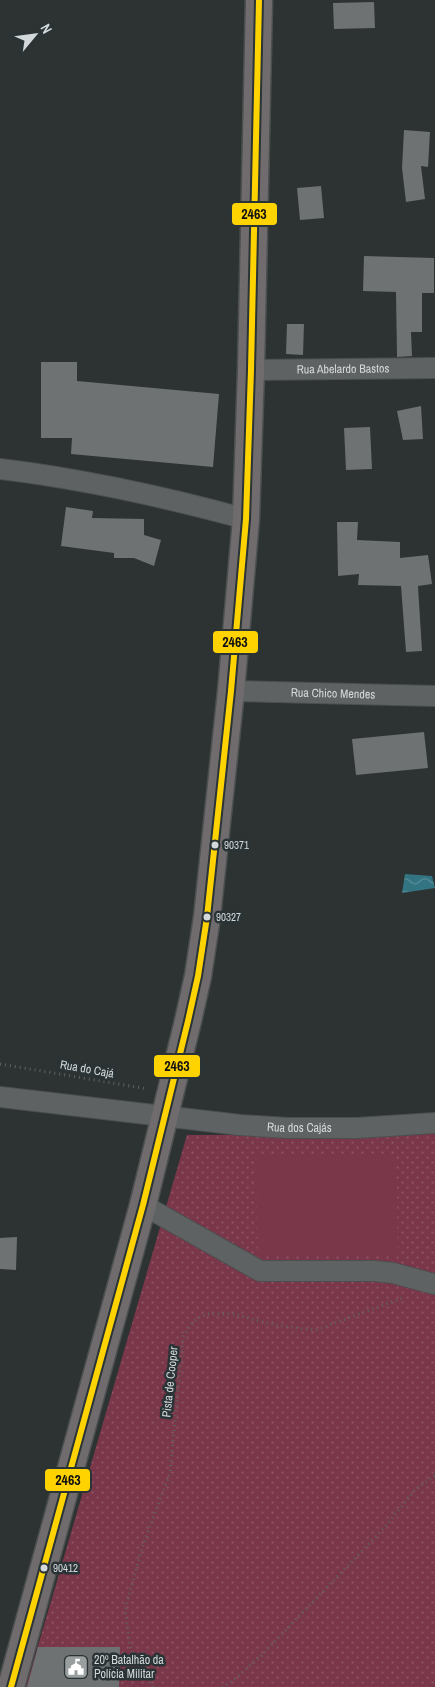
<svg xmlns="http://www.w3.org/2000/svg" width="435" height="1687" viewBox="0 0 435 1687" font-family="'Archivo Narrow',sans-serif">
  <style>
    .green { fill: url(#green-dots) }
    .pitch { fill: #7b374a }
    .water { fill: url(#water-waves) }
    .building { fill: #6e7273 }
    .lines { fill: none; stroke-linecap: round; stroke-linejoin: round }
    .minor-casing { stroke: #4b4f50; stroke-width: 22 }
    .major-casing { stroke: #4b4f50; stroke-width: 29 }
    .path { stroke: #5e6262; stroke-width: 3; stroke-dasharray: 1 4; stroke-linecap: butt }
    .minor { stroke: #5e6262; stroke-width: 20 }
    .major { stroke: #706c6e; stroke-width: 26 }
    .bus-1-casing { stroke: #2a3335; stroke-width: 10 }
    .bus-1 { stroke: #ffd300; stroke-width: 6 }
    .bus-dot { fill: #d3d8da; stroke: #2a3335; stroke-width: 2 }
    .labels { text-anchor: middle; stroke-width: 5; stroke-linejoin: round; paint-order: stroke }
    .bus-label { font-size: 11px; fill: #d3d8da; stroke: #2a3335; text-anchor: start }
    .street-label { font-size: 12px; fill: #d3d8da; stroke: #2a3335 }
    .poi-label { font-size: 12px; fill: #d3d8da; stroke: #2a3335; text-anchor: start }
    .line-badge { stroke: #2a3335; stroke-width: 2 }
    .pale-badge-label { font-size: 14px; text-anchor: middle; font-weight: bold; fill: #111 }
  </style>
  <defs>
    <pattern id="green-dots" width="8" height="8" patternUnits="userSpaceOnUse" patternTransform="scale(1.25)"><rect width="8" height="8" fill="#7b374a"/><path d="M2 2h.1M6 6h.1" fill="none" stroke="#8d5364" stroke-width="1.8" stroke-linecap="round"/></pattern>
    <pattern id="water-waves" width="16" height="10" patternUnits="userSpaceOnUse" patternTransform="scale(1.25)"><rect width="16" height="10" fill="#327482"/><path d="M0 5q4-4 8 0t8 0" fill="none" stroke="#588d99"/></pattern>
  </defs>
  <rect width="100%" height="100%" fill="#2d3232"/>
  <path class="green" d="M435,1134V1687H26L187,1135Z"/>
  <path class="pitch" d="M396,1154L398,1254L258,1256L256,1156Z"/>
  <path class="water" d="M405,874L432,876L435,888L402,893Z"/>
  <path class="building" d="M374,2L375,28L334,29L333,3Z
    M404,130L430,132L428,167L421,166L425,199L406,202L402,168Z
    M321,186L324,218L300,220L297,188Z
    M364,256L434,258V293H422V332H411L412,356L397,357L396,292L363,291Z
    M287,324H304L303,355L286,354Z
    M41,362H77V381L219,394L213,467L71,454L72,438H41Z
    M421,406L423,439L403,440L397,411Z
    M370,427L372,469L346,470L344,428Z
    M66,507L93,511L92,518L144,519V535L161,540L154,566L134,558H114V553L61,546Z
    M337,522H358L357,540L400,542V558L428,555L432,584L418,586L422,651L406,652L401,586L358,585L359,574L338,576Z
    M424,732L428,768L356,775L352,739Z
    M17,1237L16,1270L0,1269V1238Z
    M38,1647H120L119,1687H27Z"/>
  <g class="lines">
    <defs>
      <g id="minor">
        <path id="s1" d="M251,370L435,368"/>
        <path d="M0,469C83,479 165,497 246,519"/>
        <path id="s2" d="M231,691L435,696"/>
        <path id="s3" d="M0,1097L240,1125L287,1128H357L435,1123"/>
        <path d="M143,1205L260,1271H374L393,1273L434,1284"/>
      </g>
      <path id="major" d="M11,1687L143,1205L188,1021L198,976L207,917L231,691L246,519L251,370L259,0"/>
    </defs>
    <use href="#minor" class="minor-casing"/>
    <use href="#major" class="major-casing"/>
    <path class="path" d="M0,1064L148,1089
      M153,1687L141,1671L130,1646L125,1610L142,1548L170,1473L183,1337L194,1321L205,1314H233L275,1325L316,1330L405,1297
      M222,1687L230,1683L261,1656L384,1528L415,1490L435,1475"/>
    <use href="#minor" class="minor"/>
    <use href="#major" class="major"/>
    <defs>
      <path id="bus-1" d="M11,1687L143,1205L188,1021L198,976L207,917L231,691L246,519L251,370L259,0"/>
    </defs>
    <use href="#bus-1" class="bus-1-casing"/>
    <use href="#bus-1" class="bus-1"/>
  </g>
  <defs>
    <symbol id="civic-square" viewBox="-11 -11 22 22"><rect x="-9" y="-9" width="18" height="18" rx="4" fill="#999e9f" stroke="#2a3335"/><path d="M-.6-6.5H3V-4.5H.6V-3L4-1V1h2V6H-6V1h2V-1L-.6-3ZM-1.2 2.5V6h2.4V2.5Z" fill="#fff"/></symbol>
  </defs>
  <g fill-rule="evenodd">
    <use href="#civic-square" x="62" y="1653" width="28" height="28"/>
  </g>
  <g class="bus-dot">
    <circle cx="215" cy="845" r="4.5"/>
    <circle cx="207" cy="917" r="4.5"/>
    <circle cx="44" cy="1568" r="4.5"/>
  </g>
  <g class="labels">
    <g class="bus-label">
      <text x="224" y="849">90371</text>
      <text x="216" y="921">90327</text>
      <text x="53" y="1572">90412</text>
    </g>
    <g class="street-label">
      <text dy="4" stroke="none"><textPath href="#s1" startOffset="92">Rua Abelardo Bastos</textPath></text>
      <text dy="4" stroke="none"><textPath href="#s2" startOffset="102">Rua Chico Mendes</textPath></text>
      <text transform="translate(87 1069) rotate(10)" y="4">Rua do Cajá</text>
      <text dy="4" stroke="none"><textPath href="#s3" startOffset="301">Rua dos Cajás</textPath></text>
      <text transform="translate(170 1382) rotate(-84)" y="4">Pista de Cooper</text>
    </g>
    <g class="poi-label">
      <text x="94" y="1664">20º Batalhão da<tspan x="94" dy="14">Polícia Militar</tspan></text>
    </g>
  </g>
  <g class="line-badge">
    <rect x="231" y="202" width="47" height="24" rx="5" fill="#ffd300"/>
    <rect x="212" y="630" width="47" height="24" rx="5" fill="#ffd300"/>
    <rect x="153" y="1054" width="48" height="24" rx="5" fill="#ffd300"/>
    <rect x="44" y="1468" width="47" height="24" rx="5" fill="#ffd300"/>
  </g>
  <g class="pale-badge-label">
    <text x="254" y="219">2463</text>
    <text x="235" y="647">2463</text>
    <text x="177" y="1071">2463</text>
    <text x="68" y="1485">2463</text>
  </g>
  <g transform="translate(35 35) rotate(61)" stroke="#2a3335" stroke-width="4" paint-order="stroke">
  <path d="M0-4L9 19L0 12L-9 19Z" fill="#d3d8da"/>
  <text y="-8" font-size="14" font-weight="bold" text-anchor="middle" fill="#d3d8da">N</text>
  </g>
</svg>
